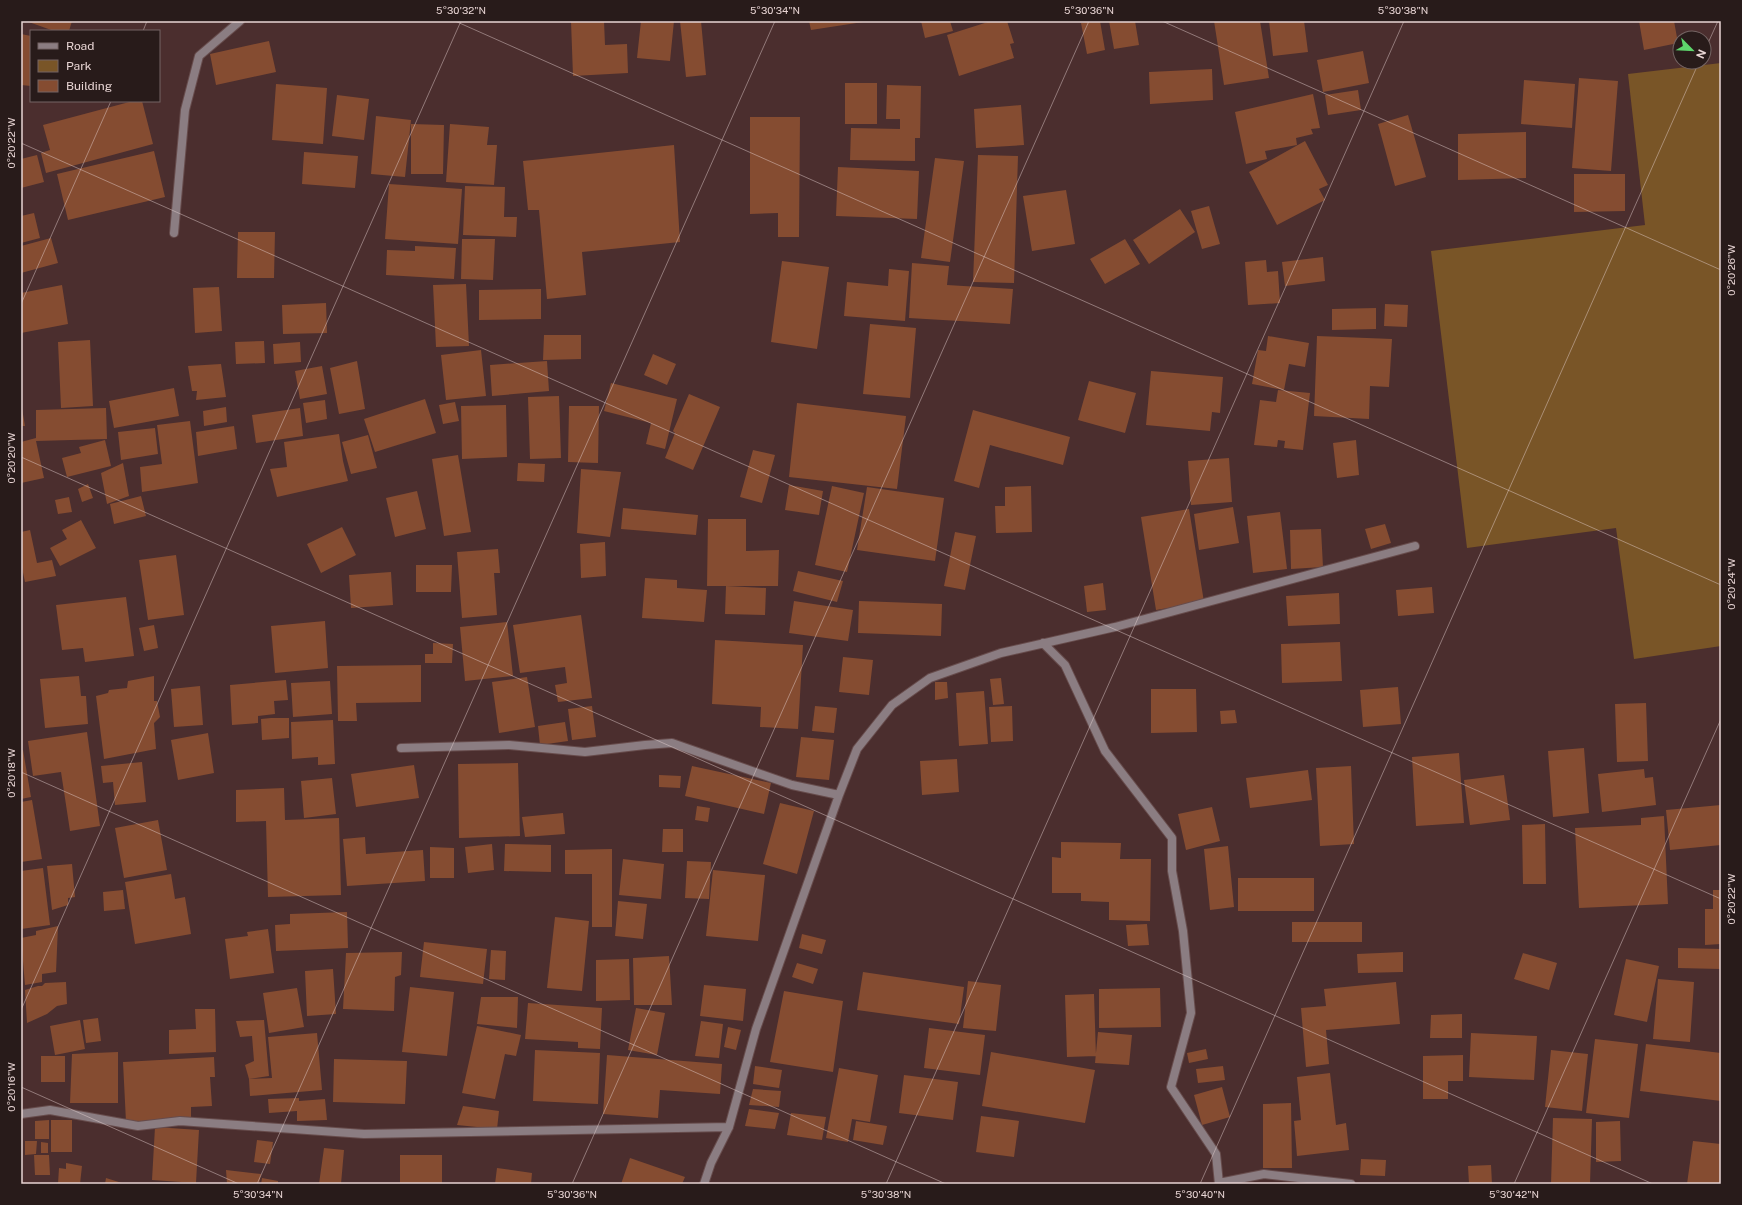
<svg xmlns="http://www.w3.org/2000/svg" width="1742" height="1205" viewBox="0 0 1742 1205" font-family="'Public Sans',sans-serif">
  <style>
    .green { fill: #795527 }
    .building { fill: #854c31 }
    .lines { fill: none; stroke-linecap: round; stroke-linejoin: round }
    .street-casing { stroke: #674c4c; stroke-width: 10 }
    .street { stroke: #8b7d82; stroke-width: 8 }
    .ticks { fill: none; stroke: #e8d5d4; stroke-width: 1; stroke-opacity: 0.45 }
    .neatline { fill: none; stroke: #e8d5d4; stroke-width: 1.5 }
    .ticks-label { font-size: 10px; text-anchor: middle; fill: #e8d5d4 }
  </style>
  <rect width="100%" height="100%" fill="#4b2e2e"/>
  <path class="green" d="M1721,63V646L1634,659L1616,528L1467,548L1431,251L1645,225L1628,74Z"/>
  <path class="building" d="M26,21H72L69,31H54Z
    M571,21H604L605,45L627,44L628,73L573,76Z
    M641,21H674L670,61L637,58Z
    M680,21H701L706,75L686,77Z
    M809,21H863V22L811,30Z
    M921,21H950L953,31L925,38Z
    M991,21H1007L1014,43L1010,44L1014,58L959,76L947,35Z
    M1092,21H1100L1105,50L1087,54L1081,23Z
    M1109,21H1135L1139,45L1114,49Z
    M1214,21H1260L1269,78L1224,85Z
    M1269,21H1304L1308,52L1273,56Z
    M1639,21H1674L1678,43L1644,50Z
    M21,34L31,36V86L21,85Z
    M269,41L276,72L216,85L210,54Z
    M1363,51L1369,83L1323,92L1317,60Z
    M1212,69L1213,100L1150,104L1149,72Z
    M1579,78L1618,81L1611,171L1572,168Z
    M1524,80L1575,84L1572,128L1521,124Z
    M845,83H877V124H845Z
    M276,84L327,88L323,144L272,140Z
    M887,85L921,86L920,138H915V161L850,160L851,128L900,129V119H886Z
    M1358,90L1361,110L1328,115L1325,95Z
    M1313,94L1320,128L1311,129L1313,134L1296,138L1297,145L1265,151L1267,159L1246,164L1235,112Z
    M337,95L369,99L364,140L332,136Z
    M133,101H142L153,144L46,173L41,153L50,150L43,125Z
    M1021,105L1024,145L976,148L974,109Z
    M1408,115L1426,177L1395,186L1378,124Z
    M376,116L411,120L405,177L371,174Z
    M750,117H800L799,237H778V213L750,214Z
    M411,124L444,125L443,174H411Z
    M450,124L489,127L487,145H497L494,185L446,182Z
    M1526,132V178L1458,180V134Z
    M1305,141L1328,185L1319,189L1325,200L1277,225L1249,172Z
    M674,145L680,242L582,252L586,295L547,299L539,210H528L523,161Z
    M154,151L165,197L68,220L57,174Z
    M304,152L358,156L355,188L302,184Z
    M37,155L44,182L21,188V159Z
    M978,155L1018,156L1014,283L973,282Z
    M935,158L964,161L950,262L921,258Z
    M838,167L919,171L917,219L836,216Z
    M1574,174H1625V211L1574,212Z
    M389,184L462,189L458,244L385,239Z
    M465,186L505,187L504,217H517L516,237L463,235Z
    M1066,190L1075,244L1032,251L1023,196Z
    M1209,206L1220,244L1202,249L1191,211Z
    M1180,209L1195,232L1149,264L1133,240Z
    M34,213L40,238L21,243V216Z
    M238,232H275L274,278H237Z
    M51,238L58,263L21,273V246Z
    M462,239H495L493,280L461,279Z
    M1125,239L1140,264L1105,284L1090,259Z
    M415,246L456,248L454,279L386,275L387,250L415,251Z
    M1323,257L1325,281L1285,286L1282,262Z
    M1266,260L1267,272L1278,271L1280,303L1248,305L1245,262Z
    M782,261L829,267L817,349L771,342Z
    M912,263L949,266L947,285L1013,289L1010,324L909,318Z
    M889,269L909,271L905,321L844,316L847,282L888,286Z
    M466,284L469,346L436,347L433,285Z
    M62,285L68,324L21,333V293Z
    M219,287L222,331L195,333L193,288Z
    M541,289V319L479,320V290Z
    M326,303L327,333L283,334L282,305Z
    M1385,304L1408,305L1407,327L1384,326Z
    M1376,308V329L1332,330V309Z
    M870,324L916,328L910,398L863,394Z
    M544,335H581V359L543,360Z
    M1268,336L1309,343L1305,367L1289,364L1284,390L1252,384L1258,350L1266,351Z
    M1317,336L1392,339L1389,387L1370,386L1369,419L1314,416Z
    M90,340L93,406L61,408L58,342Z
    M264,341L265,363L236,364L235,342Z
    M300,342L301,362L274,364L273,344Z
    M481,350L486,396L446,400L441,355Z
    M653,354L676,364L667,385L644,375Z
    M357,361L365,409L339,414L330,368Z
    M547,361L549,391L492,396L490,365Z
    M221,364L226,397L196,400L197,391H192L188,366Z
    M322,366L327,394L300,399L295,371Z
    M1151,371L1223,377L1220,413L1212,412L1210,431L1146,425Z
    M1089,381L1136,393L1125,433L1078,420Z
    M611,383L677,399L665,449L646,444L651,423L604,411Z
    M174,388L179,416L114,428L109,401Z
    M1278,390L1310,393L1303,450L1284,448L1285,441L1278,440L1277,447L1254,445L1260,400L1276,402Z
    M689,394L720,407L693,470L665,458L675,433L673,431Z
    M559,396L561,458L530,459L528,397Z
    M425,399L436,433L375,452L364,419Z
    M325,400L327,419L306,423L303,403Z
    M455,402L459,421L443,424L439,405Z
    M21,403L25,426H21Z
    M797,403L906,416L897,489L789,477Z
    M506,405L507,457L462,459L461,406Z
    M569,406H599L598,463L568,462Z
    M226,407L227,422L204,426L203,411Z
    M106,408L107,439L36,441L44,478L21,483V442L36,438V410Z
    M300,408L303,436L256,443L252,415Z
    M973,410L1070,437L1063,465L990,445L979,488L954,481Z
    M190,421L198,483L142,492L140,467L162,464L157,425Z
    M234,426L237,449L198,456L196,432Z
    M155,428L158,454L121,460L118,432Z
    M339,434L343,461L348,481L277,497L270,469L287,467L284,442Z
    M368,435L377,468L351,474L342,442Z
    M105,440L111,466L67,477L62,458L81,453L79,447Z
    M1356,440L1359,475L1337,478L1333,443Z
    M753,450L775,455L762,503L740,497Z
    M458,455L471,532L444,536L432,459Z
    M1229,458L1232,502L1191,505L1188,461Z
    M123,463L129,496L107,504L101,473Z
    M518,463L545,464L544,482L517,481Z
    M581,469L621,472L610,537L577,533Z
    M88,484L93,498L82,502L78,489Z
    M789,485L823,491L819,515L785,510Z
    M832,486L864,493L847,572L815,565Z
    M1031,486L1032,532L996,533L995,506H1005V487Z
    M867,487L944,498L935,561L857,550Z
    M417,491L426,529L395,537L386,498Z
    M141,496L146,516L114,524L110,504Z
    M69,497L72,512L58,514L55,500Z
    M1233,507L1239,543L1199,550L1194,514Z
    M623,508L698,515L696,535L621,529Z
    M1189,509L1204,602L1156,610L1141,517Z
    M1280,512L1287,569L1253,573L1247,516Z
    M708,519H746V551L779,550L778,586H707Z
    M81,520L96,548L60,566L50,548L67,539L62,530Z
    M1385,524L1391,543L1371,549L1365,529Z
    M342,527L356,555L321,573L307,544Z
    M1321,529L1323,567L1291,569L1290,530Z
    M30,530L37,563L52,560L56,576L25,582L21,563V532Z
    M955,532L976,536L965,590L944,586Z
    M605,542L606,576L581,578L580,544Z
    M498,549L500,573H494L497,615L462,618L457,552Z
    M176,555L184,615L148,620L139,560Z
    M416,565H452L451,592H416Z
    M798,571L843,581L837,602L793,591Z
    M391,572L393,605L351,608L349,575Z
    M645,578L677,580V588L707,590L704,622L642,618Z
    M1103,583L1106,610L1087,612L1084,586Z
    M726,586L766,588L765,615L725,614Z
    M1432,587L1434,613L1398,616L1396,590Z
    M1339,593L1340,624L1288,626L1286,596Z
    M126,597L134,656L85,662L83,648L62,650L56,605Z
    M794,601L853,610L848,641L789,633Z
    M859,601L942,604L941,636L858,633Z
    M581,615L592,698L558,702L555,685L567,683L565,667L520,673L513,625Z
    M325,621L328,668L275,673L271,626Z
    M507,622L513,676L465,681L460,627Z
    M154,625L158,648L144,651L139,628Z
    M715,640L803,645L798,729L760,727L761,707L712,704Z
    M1340,642L1342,681L1282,683L1281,644Z
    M433,643L453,644L452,663H425V654H433Z
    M843,657L873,660L869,695L839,692Z
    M421,665V702L356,703L357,721H338L337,666Z
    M79,676L81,696H86L88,724L45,728L40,679Z
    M154,676V701H157L160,717L154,723L156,749L104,759L96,696L108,693L109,690L127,688L128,681Z
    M527,677L535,727L499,733L492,682Z
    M1001,678L1004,704L993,705L990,679Z
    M286,680L288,700L274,701L275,714L258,716V723L232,725L230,685Z
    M330,681L332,714L293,717L291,683Z
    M935,682H947L948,698L935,700Z
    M200,686L203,725L174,727L171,689Z
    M1398,687L1401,724L1363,727L1360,690Z
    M1151,689H1196L1197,732L1151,733Z
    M984,691L988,744L959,746L956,693Z
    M1646,703L1648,761L1617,762L1615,704Z
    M592,706L596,737L572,740L568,709Z
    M815,706L837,708L834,733L812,731Z
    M1012,706L1013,741L991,742L989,707Z
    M1235,710L1237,723L1221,724L1220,711Z
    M271,718H289V738L262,740L261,719Z
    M333,720L335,764L318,765V757L292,759L291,722Z
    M565,722L568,741L540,745L538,726Z
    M87,732L100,826L70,831L61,772L33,776L28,741Z
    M208,733L214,773L178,780L171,740Z
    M801,737L834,740L829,780L796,777Z
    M1584,748L1589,813L1553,817L1548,751Z
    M21,750H23L31,797L21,799Z
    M1459,753L1464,823L1416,826L1412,757Z
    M957,759L959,792L922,795L920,761Z
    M142,762L146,802L115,805L113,782L103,783L101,766Z
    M518,763L520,836L459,838L458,764Z
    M414,765L419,798L356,807L351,774Z
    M692,766L771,783L764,814L685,796Z
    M1351,766L1354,844L1320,846L1316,768Z
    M1644,769L1645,778L1653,777L1656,805L1602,812L1598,774Z
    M1308,770L1312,800L1250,808L1246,778Z
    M659,775L681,776L680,788L659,787Z
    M1504,775L1510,820L1470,825L1464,780Z
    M332,778L336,814L304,818L301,781Z
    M284,788L285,820L339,818L341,895L268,897L266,821L236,822V790Z
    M32,800L42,859L21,862V802Z
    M780,803L814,811L797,874L763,864Z
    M1721,805V845L1670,850L1666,810Z
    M697,806L710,808L708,822L695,820Z
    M1212,807L1220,841L1186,850L1178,814Z
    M563,813L565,834L525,837L522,817Z
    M1664,816L1668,904L1579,908L1575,828L1641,825V818Z
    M158,820L167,870L124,878L115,828Z
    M1545,824L1546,884H1523L1522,825Z
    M663,829H683V852H662Z
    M365,837L366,854L423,850L425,881L347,886L343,839Z
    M1061,842L1121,843L1120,859H1151L1150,921L1109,920V902L1081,901V893H1052V857L1061,858Z
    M492,844L494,870L468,873L465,847Z
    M505,844L551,845V872L504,871Z
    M1228,846L1234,907L1210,910L1204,849Z
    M430,847L454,848V878H430Z
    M612,849V927H592V874H565V850Z
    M623,859L664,864L661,899L619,895Z
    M687,861L711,862L709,899L685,898Z
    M72,864L75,897L68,898V905L52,910L47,866Z
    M43,868L50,925L21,929V871Z
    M713,870L765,875L758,941L706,936Z
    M171,874L175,899L185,897L191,934L135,944L125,882Z
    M1238,878H1314V911H1238Z
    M123,890L125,909L104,911L103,892Z
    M1713,890H1721V944L1705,945V909H1713Z
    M618,901L647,904L643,939L615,936Z
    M347,912L348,948L276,951L275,925L290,924V914Z
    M555,917L589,921L582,991L547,988Z
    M1292,922H1362V942H1292Z
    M1147,924L1149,945L1128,946L1126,925Z
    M58,926L56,972L42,974V982L25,985L21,938L36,935V931Z
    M268,929L274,973L230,979L225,939L248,936L247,932Z
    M802,934L826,940L822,954L799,948Z
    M424,942L487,949L483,984L420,977Z
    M1678,948L1721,949V969L1678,968Z
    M491,950L506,951L505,980L489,979Z
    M402,952L401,975L395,977L394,1011L343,1009L346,953Z
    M1403,952V972L1358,973L1357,954Z
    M1523,953L1557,963L1549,990L1514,979Z
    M669,956L672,1005H634L633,958Z
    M629,959L630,1000L596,1001V960Z
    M1626,959L1659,966L1647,1022L1614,1015Z
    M797,963L818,969L813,984L792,977Z
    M333,969L336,1014L307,1016L305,971Z
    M863,972L964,987L959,1024L857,1010Z
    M1658,979L1694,982L1690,1042L1653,1039Z
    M968,981L1001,985L996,1031L963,1028Z
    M66,982L67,1004L57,1006L47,1014L27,1023L25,990L38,986H42L45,983Z
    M1396,982L1400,1024L1326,1030L1329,1064L1306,1067L1301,1008L1326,1006L1324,989Z
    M704,985L746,989L743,1021L700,1016Z
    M410,987L454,992L447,1056L402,1052Z
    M297,988L304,1027L269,1033L263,993Z
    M1160,988L1161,1027L1099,1028V989Z
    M784,991L843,1001L833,1072L770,1062Z
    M1094,994L1096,1056L1067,1057L1065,995Z
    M481,997H518L517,1028L477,1024Z
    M528,1003L602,1008L600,1049L578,1048V1042L525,1039Z
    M636,1008L665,1013L657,1055L628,1050Z
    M195,1009H215L216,1052L169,1054V1030L196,1029Z
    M1462,1014V1038H1430L1431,1015Z
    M98,1018L101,1041L86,1043L83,1020Z
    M80,1020L85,1049L55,1055L50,1026Z
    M264,1020L269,1076L249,1079L272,1078L268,1037L317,1033L322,1090L250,1096L249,1079L245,1065L254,1061L252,1036L240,1037L236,1021Z
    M701,1021L723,1024L719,1058L695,1056Z
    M477,1026L521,1035L516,1056L505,1054L495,1099L462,1093Z
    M728,1027L741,1030L736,1050L724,1047Z
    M929,1028L985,1035L980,1075L924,1068Z
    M1098,1032L1132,1035L1129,1065L1095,1063Z
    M1471,1033L1537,1036L1534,1080L1469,1077Z
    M1595,1039L1638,1044L1629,1118L1586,1113Z
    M1646,1044L1721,1053V1101L1640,1091Z
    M1206,1049L1208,1059L1189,1063L1187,1053Z
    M535,1050L600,1053L598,1104L533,1101Z
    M1551,1050L1588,1054L1582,1111L1545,1107Z
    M118,1052V1103H70L72,1054Z
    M991,1052L1095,1070L1085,1123L982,1106Z
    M607,1055L722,1064L720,1094L660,1090L658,1118L603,1114Z
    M1463,1055V1081H1448V1099H1423V1056Z
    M41,1056H65V1082H41Z
    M214,1057L215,1077H210L212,1106L191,1107V1118L126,1122L123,1062Z
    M334,1059L407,1061L405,1104L333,1102Z
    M755,1066L782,1070L779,1088L753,1084Z
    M1223,1066L1225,1080L1198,1083L1196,1069Z
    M839,1068L878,1075L870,1122L852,1119L848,1142L826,1138Z
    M1330,1073L1336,1125L1346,1123L1349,1150L1297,1156L1294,1121L1301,1120L1297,1077Z
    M904,1075L958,1082L953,1120L899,1113Z
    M1222,1087L1230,1117L1202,1125L1194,1095Z
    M753,1089L781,1091L779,1107L749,1105Z
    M299,1098V1101L325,1099L327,1120L297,1121V1111L269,1113L268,1099Z
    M1291,1103L1292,1168H1263V1104Z
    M463,1106L499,1111L497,1129L457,1125Z
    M749,1109L779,1113L775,1129L745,1126Z
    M791,1113L826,1117L822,1140L787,1135Z
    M981,1116L1019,1121L1014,1157L976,1152Z
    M1553,1118L1592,1119L1590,1184H1551Z
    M49,1120V1139H35V1121Z
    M51,1120H72V1152H51Z
    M856,1121L887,1126L883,1145L853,1140Z
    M1620,1121L1621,1161L1596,1162V1122Z
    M155,1127L199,1130L196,1183L152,1180Z
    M257,1140L273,1142L270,1164L254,1162Z
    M25,1141H37L36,1154L25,1155Z
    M1693,1141L1721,1144V1184H1687Z
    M41,1142L48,1143V1153H41Z
    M324,1148L344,1150L341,1184H319Z
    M34,1155H49L50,1175H35Z
    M400,1155H442V1184H400Z
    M630,1158L685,1177L682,1184H621Z
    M1361,1159L1386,1160L1385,1176L1360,1175Z
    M66,1163L82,1166L80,1184H58L59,1168L66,1169Z
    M1491,1165L1492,1184H1469L1468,1166Z
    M497,1168L532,1173L531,1184H495Z
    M226,1170L261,1174L259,1184H227Z
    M106,1178L122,1183V1184H105Z
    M262,1178L278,1181V1184H261Z"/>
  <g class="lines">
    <defs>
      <path id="street" d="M174,233L185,110L199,56L240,21
        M1043,643L1065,665L1105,751L1172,838V871L1183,931L1191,1013L1171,1087L1216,1154L1219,1184
        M401,748L509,745L585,752L645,745L672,743L792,785L839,795
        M21,1114L50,1110L138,1126L180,1121L364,1134L729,1127
        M1219,1183L1264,1174L1351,1184
        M704,1184L711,1163L729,1127L756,1029L839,795L857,749L892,705L930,678L1001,653L1115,627L1415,546"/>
    </defs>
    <use href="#street" class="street-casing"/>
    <use href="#street" class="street"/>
  </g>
  <path class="ticks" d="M455,21L1721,585M1162,21L1721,270M143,31L147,21M1704,52L1718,21M21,143L1721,899M21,304L111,101M21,457L1653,1184M21,772L946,1184M21,1010L461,21M21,1087L239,1184M257,1184L775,21M572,1184L1089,21M886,1184L1404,21M1200,1184L1699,62M1514,1184L1721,719"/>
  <rect width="1742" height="1205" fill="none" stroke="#281b1a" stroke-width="44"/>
  <rect x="30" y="30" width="130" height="72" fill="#281b1a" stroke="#756564"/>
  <rect x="38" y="43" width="20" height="6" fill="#8b7d82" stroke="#756564"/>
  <text x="66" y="50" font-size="12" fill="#e8d5d4">Road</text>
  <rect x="38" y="60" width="20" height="12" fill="#795527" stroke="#756564"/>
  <text x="66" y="70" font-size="12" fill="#e8d5d4">Park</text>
  <rect x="38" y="80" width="20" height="12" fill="#854c31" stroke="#756564"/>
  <text x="66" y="90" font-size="12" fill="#e8d5d4">Building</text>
  <g transform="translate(1692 50) rotate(114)"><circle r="19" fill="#281b1a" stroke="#756564"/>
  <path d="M0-3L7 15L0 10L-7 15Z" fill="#5ed56c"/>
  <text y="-6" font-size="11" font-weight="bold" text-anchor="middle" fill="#e8d5d4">N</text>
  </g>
  <rect x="22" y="22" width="1698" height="1161" class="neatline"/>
  <g class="ticks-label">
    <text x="461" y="14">5°30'32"N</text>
    <text x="775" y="14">5°30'34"N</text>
    <text x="1089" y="14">5°30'36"N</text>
    <text x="1403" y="14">5°30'38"N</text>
    <text transform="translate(11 143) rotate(-90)" y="4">0°20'22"W</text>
    <text transform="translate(1731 270) rotate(-90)" y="4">0°20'26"W</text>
    <text transform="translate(11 458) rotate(-90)" y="4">0°20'20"W</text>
    <text transform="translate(1731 584) rotate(-90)" y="4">0°20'24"W</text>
    <text transform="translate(11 773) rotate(-90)" y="4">0°20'18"W</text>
    <text transform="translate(1731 899) rotate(-90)" y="4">0°20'22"W</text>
    <text transform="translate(11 1087) rotate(-90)" y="4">0°20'16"W</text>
    <text x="258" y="1198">5°30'34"N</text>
    <text x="572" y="1198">5°30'36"N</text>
    <text x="886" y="1198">5°30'38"N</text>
    <text x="1200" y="1198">5°30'40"N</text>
    <text x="1514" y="1198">5°30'42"N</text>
  </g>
</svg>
